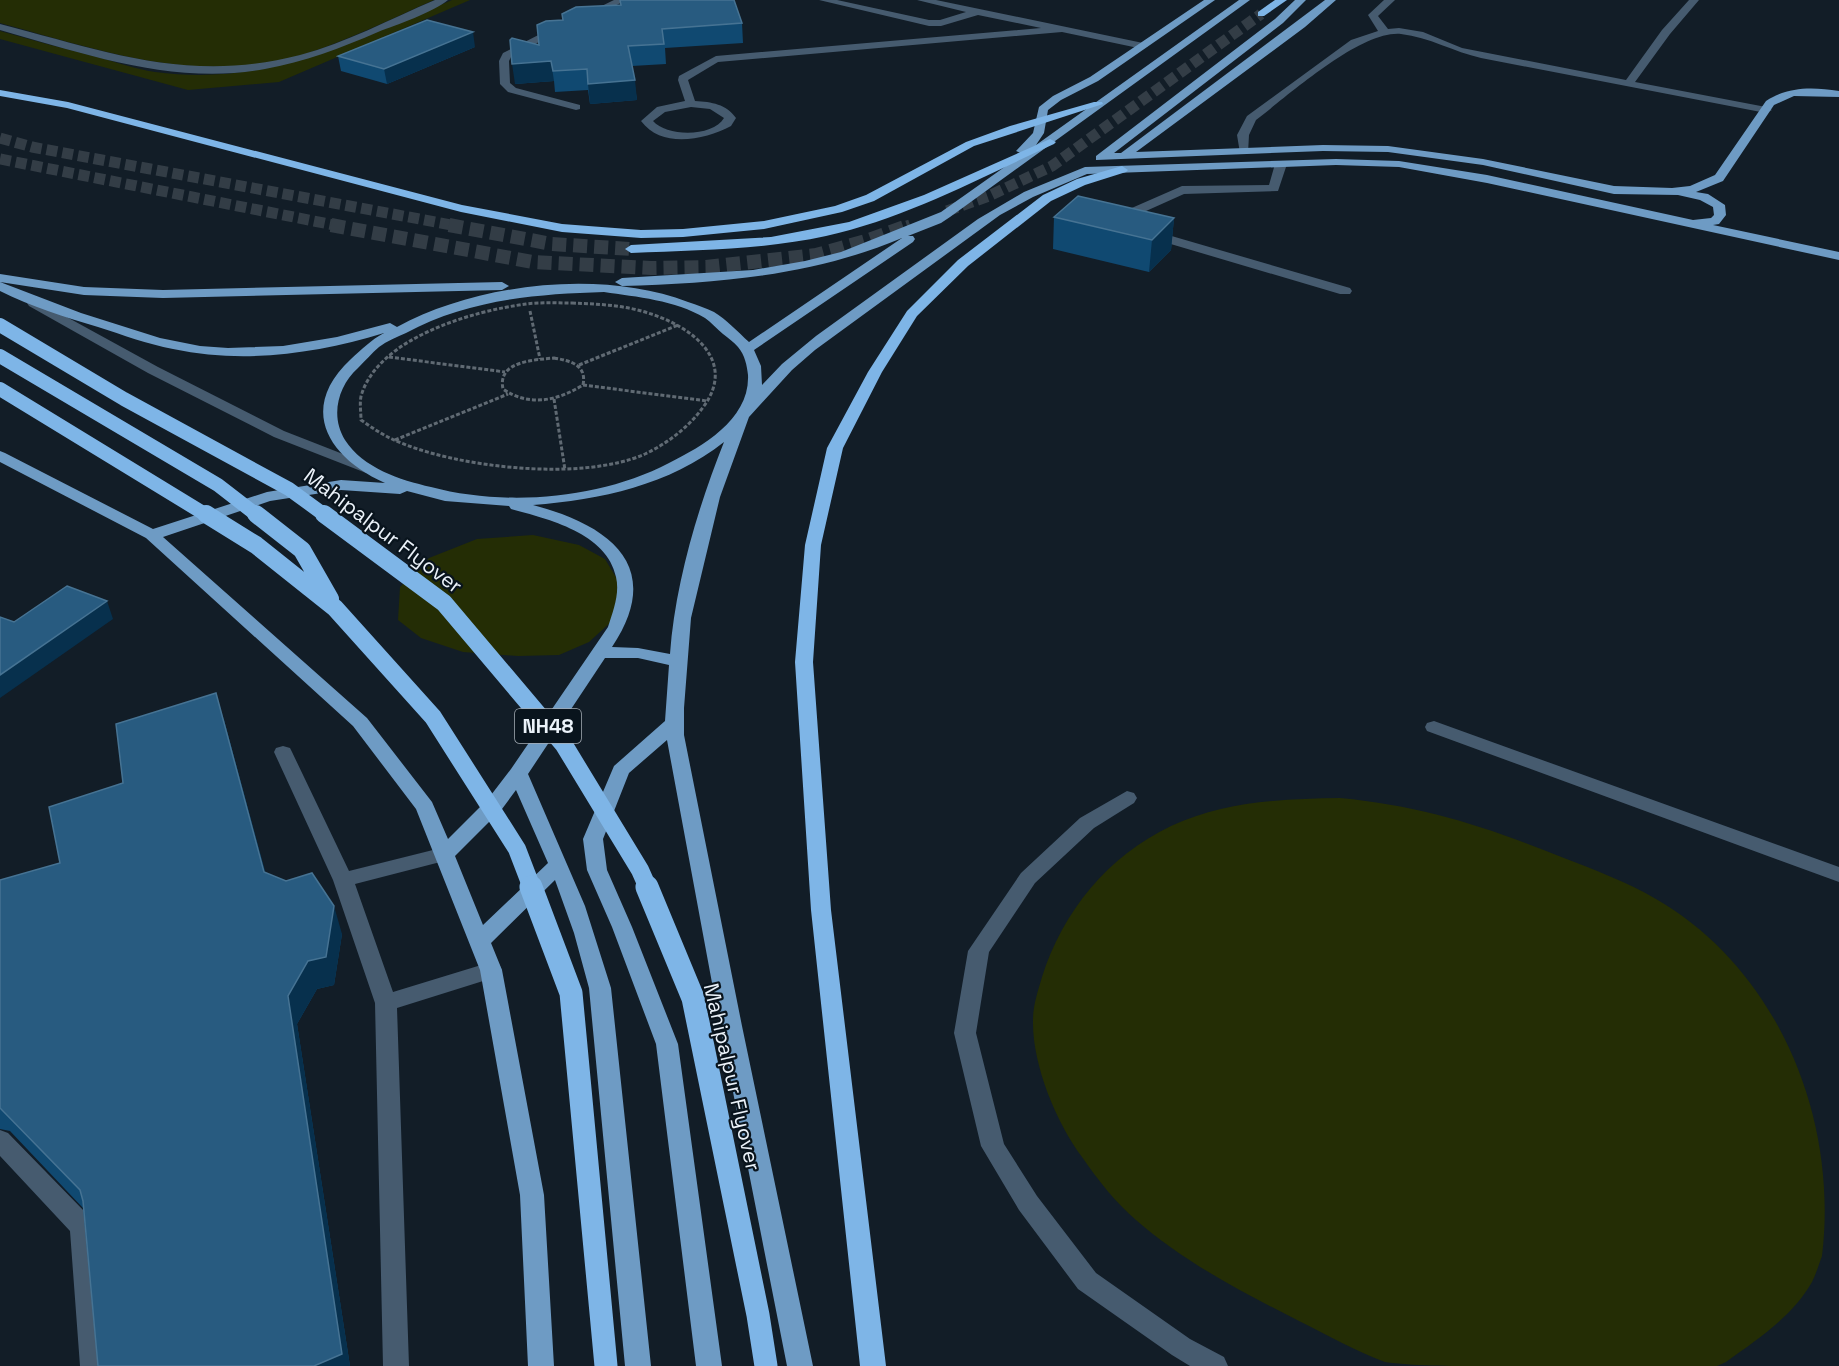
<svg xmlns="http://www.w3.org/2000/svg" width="1839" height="1366" viewBox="0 0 1839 1366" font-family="'Space Grotesk',sans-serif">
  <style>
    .green { fill: #242d05 }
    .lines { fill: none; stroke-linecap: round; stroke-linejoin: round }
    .highway-tunnel-far1 { stroke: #333d46; stroke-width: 11; stroke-dasharray: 11 5; stroke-linecap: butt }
    .highway-tunnel { stroke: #333d46; stroke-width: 14; stroke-dasharray: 14 7; stroke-linecap: butt }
    .path { stroke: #606a73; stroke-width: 3; stroke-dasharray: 4 2; stroke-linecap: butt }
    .minor { fill: #465b6f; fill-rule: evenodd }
    .major { fill: #6e9bc4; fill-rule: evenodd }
    .highway { fill: #7eb5e7; fill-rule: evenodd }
    .highway-bridge-far2 { stroke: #7eb5e7; stroke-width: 14 }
    .highway-bridge-far1 { stroke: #7eb5e7; stroke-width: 18 }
    .highway-bridge { stroke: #7eb5e7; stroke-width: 23 }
    .wall { fill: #104971 }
    .shaded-wall { fill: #07304d }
    .building { fill: #285b80; stroke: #467393; stroke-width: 1.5 }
    .labels { text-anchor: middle; stroke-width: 4.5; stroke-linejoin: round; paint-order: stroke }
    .shield { fill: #09141d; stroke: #a7afb7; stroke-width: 1.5 }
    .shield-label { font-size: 20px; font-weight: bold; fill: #ebf2f9 }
    .street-label { font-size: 21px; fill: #ebf2f9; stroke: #09141d }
  </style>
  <rect width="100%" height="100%" fill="#121d27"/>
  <path class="green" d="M0,0H434C393,18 351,39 308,53C201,87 103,51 0,23Z
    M452,0H470L279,82L188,90L0,39V31C32,40 65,49 97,57C116,62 135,69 155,72C268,87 352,42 452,0Z
    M533,535L579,545L605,559L617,579L620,600L611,622L589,642L559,655L518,656L463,652L421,638L398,620L400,587L429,558L477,539Z
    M1340,798C1424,806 1487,827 1564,858C1595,870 1627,882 1656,899C1776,968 1839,1116 1822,1256C1819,1264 1816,1274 1812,1282C1792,1317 1758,1339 1726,1362L1717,1366C1639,1366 1560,1366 1481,1366C1453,1366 1411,1366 1385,1362C1356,1351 1327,1335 1299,1321C1242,1292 1184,1262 1136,1220C1116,1203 1097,1179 1082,1157C1056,1122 1032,1064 1033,1020C1033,1005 1038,991 1042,977C1063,911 1108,856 1171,826C1225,801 1282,799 1340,798Z"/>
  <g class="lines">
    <path class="highway-tunnel-far1" d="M0,138L32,147L457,226
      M0,159L339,226
      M947,211L989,196L1052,166L1261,14
      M907,226L910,225"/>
    <path class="highway-tunnel" d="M331,225L533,262L651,268L706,267L816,255L866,241L910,225
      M449,225L552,244L631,249"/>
    <path class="path" d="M572,303C597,304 624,305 648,313C691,326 737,360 704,406C689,427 668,443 645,454C582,482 454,468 392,439C381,434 371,427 361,420C361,412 359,400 362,393C381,337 473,311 526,304C541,302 557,303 572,303Z
      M530,311L540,359
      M389,357L505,372
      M554,358C571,361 587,365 583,385C557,401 529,407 503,389C497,361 534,360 554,358Z
      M579,365L678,325
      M583,385L707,401
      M554,399L565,470
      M395,440L508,394"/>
    <path class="minor" d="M435,0H448C434,12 396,25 378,32C341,48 304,62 265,69C175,86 85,54 0,30V24C105,51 189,84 300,55C346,43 390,19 435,0Z
      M614,0H627L591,17L583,15Z
      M819,0H837L929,20H940L966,12L917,0H936L1143,43L1148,46L1143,49L1062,32L718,62L688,80L695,101C712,102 726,104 736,118L731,126C704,140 662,149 641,121L657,107L685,101L678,80L679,76L716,56L1041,28L978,15L941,26H929ZM691,107L710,109L724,118C713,137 667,137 653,121L665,112Z
      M1384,0H1395L1378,16L1388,29L1399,28L1423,32L1462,48L1626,80L1662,30L1689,0H1699L1670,34L1635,82L1766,107L1772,110L1766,113L1481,58C1454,52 1429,37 1401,34C1361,30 1289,95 1256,120L1249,135L1248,153H1240L1237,135L1247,116L1351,40L1378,31L1368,15Z
      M556,26L565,28L511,57L509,61L510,83L516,88L580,105V109L576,110L508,92L500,84L499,61L503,53Z
      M1281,161L1287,164L1278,191L1184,194L1126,220L1122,224H1114L1112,221L1118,214L1182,186L1269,185L1275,164Z
      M1151,230L1350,288L1352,291L1350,294H1340L1147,237L1145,234L1147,231Z
      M34,299L158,367L284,431L371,465L374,468L366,473L361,471L274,437L148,373L29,306L27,303L29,300Z
      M1434,721L1839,867V882L1427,731L1425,727L1427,723Z
      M283,746L290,748L292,752L349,871L445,847L452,849L455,854L452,859L355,884L393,992L491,962L499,964L502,970L499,976L397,1008L409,1366H383L375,1003L333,880L274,752L276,748Z
      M1127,791L1134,793L1137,798L1134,803L1094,828L1035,883L989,952L976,1033L1004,1144L1037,1196L1096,1273L1190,1339L1224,1357L1228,1366H1190L1172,1355L1078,1289L1019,1210L981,1146L954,1033L968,951L1021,873L1080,818Z
      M0,1130L8,1133L85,1212L94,1229L106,1366H80L70,1231L0,1156Z"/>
    <path class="major" d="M1204,0H1215L1098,81L1061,100L1048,110L1044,133L1036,145L1239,0H1250L950,217L941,223L908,236H913L915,239L913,242L754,350L761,366L762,385L782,364L816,336L978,219L1024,192L1085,167L1336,159L1399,161L1487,175L1693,220L1711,218L1714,215L1713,207L1700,200L1678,195L1614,194L1483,165L1388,152L1323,151L1096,160V156L1275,19L1295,0H1306L1283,23L1114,153H1121L1325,0H1336L1305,27L1136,152L1323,145L1388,146L1483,159L1614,186L1672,188L1690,186L1715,175L1766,101C1789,86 1813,87 1839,91V97L1794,96L1774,105L1723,181L1696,192L1708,194L1725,205L1726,215L1719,224L1713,225L1839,252V260L1487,183L1399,167L1336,165L1087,174L1033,197L1000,215L815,350L792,370L749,417L720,497L691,618L684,708V735L742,1026L813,1366H787L720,1026L667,740L629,773L603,839L607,870L632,927L678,1044L722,1366H696L656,1044L612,927L587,870L583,839L614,766L665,721L669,665L638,658H605L528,774L585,906L611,988L651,1366H625L589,988L574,933L555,880L491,943L502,970L544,1195L554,1366H528L520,1195L480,970L416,809L353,726L146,538L0,462V451L5,453L153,529L267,492L341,480L385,483C327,457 298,408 351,359C362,349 371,340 384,333C315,354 244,364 173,349C147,344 123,335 98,327C65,317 32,307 0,291V282L81,313L160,338L200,346L228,348L283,346L337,337L390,323L397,327C478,283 601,269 688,302C697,305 706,308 714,312C726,319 738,332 749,342L902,238C812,276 719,283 622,286L615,282L622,278L753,270L805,261L841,252L941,212L1023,154L1016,151L1033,133L1039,107L1053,96L1090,77ZM604,292C637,297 675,300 705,318C711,322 717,329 723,334C728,338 734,342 738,347C745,355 747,366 748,375C750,419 703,446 669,463C600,499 506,507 431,487C400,480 363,468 345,440C330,416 338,386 358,368C365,361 372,353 379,347C387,341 397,337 406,333C467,300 535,294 604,292ZM724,442C698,507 675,584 670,654L638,648L612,647C666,566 609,525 533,505C600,500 670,485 724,442ZM341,490L400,494L407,491L445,501L509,506L511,509C548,519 607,533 616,577C620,594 613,611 608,627L511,769L488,799L448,839L432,802L367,718L163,537L270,501ZM516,790L548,863L483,925L455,856L502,809Z
      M0,274L84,287L163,290L502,282L509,286L502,290L163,298L84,295L0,282Z"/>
    <path class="highway" d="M1275,0H1287L1264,16H1258V12Z
      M0,90L68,102L462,205L562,224L641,230L683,229L764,221L835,206L866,195L966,142L1010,126L1094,102H1102L1103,104L974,146L874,201L842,212L764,229L683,237L641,238L562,232L461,212L67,108L0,96Z
      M1050,139L1056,142L1054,144C980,178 906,218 826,236C762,250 696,250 631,253L625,249L631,245L771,237L849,222L924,195Z
      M1122,166L1128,170L1126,172L1085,185L1051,201L968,266L917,316L882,372L843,448L821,545L813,662L831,910L886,1366H860L811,910L795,662L805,545L827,448L868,372L907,311L958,260L1043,195L1077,179Z"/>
    <path class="highway-bridge-far2" d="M0,325L124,399L289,489L326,516
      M0,356L218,485L258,516
      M0,389L208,516"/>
    <path class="highway-bridge-far1" d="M206,514L256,545L335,608L433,717L517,849L532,888
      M256,514L302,550L330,599
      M324,514L444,603L564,745L640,870L648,888"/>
    <path class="highway-bridge" d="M531,887L571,993L606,1366
      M647,887L693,998L758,1315L766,1366"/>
  </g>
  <path class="wall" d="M742,23L743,43L665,48L666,64L632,66L637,100L590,104L588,90L555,92L554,81L515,84L539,45L537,25Z
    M475,47L387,84L341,71L338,56Z
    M1054,217L1174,218L1171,250L1149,272L1053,249Z
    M224,720L265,872L342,934L334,985L317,989L297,1024L350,1366H98L83,1208L10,1131L0,1129V880L60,863L123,783Z"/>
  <path class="shaded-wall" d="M473,32L475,47L387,84L384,69Z
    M551,61L554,81L515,84L512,64Z
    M635,80L637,100L590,104L588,84Z
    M1174,218L1171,250L1149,272L1152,240Z
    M107,601L113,619L0,698V675Z
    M216,693L224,720L273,900L264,872Z
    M334,906L342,934L334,985L317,989L297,1024L350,1366H314L288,996Z"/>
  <path class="building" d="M620,0H734L742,23L662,29L664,44L628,46L635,80L588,84L587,69L553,71L551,61L512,64L510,40L512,38L539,45L537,25L546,21L563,20L562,14L576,7L621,5Z
    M427,20L473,32L384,69L338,56Z
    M1078,196L1174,218L1152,240L1054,217Z
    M67,586L107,601L0,675V617L14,622Z
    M216,693L264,872L286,881L312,873L334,906L326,957L308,961L288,996L342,1354L314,1366H98L83,1201L80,1190L0,1108V880L60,863L49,807L123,783L116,724Z"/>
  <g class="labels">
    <rect class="shield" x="515" y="709" width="66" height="34" rx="4.5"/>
    <g class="shield-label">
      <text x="548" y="733">NH48</text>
    </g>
    <g class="street-label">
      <text transform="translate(383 531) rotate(37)" y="7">Mahipalpur Flyover</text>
      <text transform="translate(732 1077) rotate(77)" y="7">Mahipalpur Flyover</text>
    </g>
  </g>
</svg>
